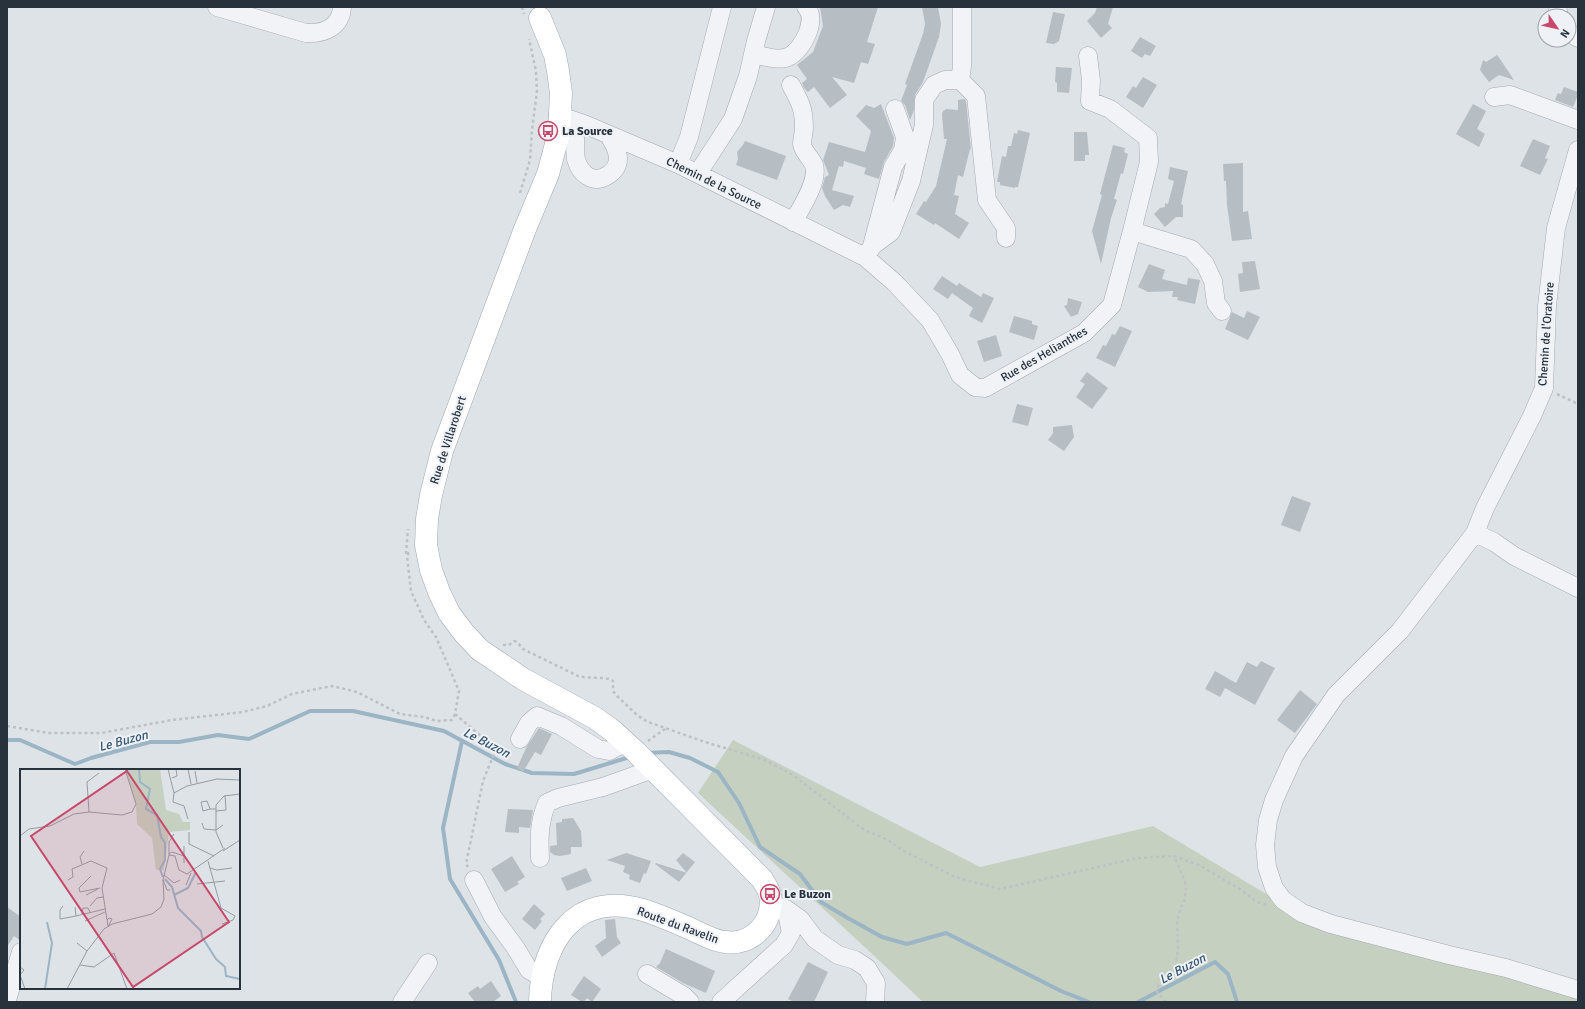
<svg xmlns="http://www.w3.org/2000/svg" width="1585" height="1009" viewBox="0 0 1585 1009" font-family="Signika,sans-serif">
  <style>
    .green { fill: #c6d0c0 }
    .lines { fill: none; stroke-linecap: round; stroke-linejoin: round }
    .stream { stroke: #9bb5c5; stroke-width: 4 }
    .building { fill: #b6bdc3 }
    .minor-casing { stroke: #a4aab1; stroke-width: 19 }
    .major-casing { stroke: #9ea9b2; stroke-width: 23 }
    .path { stroke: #bdc1c6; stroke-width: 2.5; stroke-dasharray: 3 3; stroke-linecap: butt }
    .minor { stroke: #f1f3f6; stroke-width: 18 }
    .major { stroke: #fff; stroke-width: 22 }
    .labels { text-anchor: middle; stroke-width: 4; stroke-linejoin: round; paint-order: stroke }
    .poi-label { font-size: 12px; font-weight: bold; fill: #28323d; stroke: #eef1f5; text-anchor: start }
    .street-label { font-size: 12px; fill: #28323d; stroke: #eef1f5 }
    .water-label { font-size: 13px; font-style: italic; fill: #35566f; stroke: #eef1f5 }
    .inset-river { fill: none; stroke: #9bb5c5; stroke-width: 2 }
    .inset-road { fill: none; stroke: #959ca3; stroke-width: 1 }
    .view { fill: #c7496c; fill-opacity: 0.15; stroke: #c7496c; stroke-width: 2 }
    .inset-edge { fill: none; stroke: #28323d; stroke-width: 2 }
  </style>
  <rect width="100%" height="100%" fill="#dee3e7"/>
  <path class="green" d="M733,740L980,867L1153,826L1306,918L1578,995V1002H923L869,951L698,793Z"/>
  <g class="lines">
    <path class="stream" d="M7,740H20L75,764L91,758L150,742H179L218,735L249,739L310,711H353L444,731L505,764L532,773L574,774L630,757
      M462,741L443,828L450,879L499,960L516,1002
      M646,753L669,752L690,758L718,772L739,803L760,847L800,874L821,902L846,917L882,937L907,944L946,933L1061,991L1089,1002
      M1138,1002L1215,962L1228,974L1237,1002"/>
  </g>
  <path class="building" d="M820,7H878L867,42L875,44L868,64L861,62L854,83L832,77L847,95L830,108L814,87L808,92L804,88L802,83L807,79L797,65L813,52L823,26Z
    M922,7H938L941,24L939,37L923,82L915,95L914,110L910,120L905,105L901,101L907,85L905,84L923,34L925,24Z
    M1097,7H1113L1108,24L1112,28L1101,38L1087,21L1095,13Z
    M1053,12L1065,14L1059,41L1054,44L1046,43Z
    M1140,37L1156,46L1150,56L1145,54L1142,58L1131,51Z
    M1497,55L1500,59L1514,80L1499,75L1489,82L1480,70L1483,60L1486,62Z
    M1056,67L1072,68L1069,93L1057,92V83L1055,82Z
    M1143,77L1157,85L1143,108L1126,97L1133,86L1136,88Z
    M1564,87L1578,92V95L1573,107L1555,100L1558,93L1561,94Z
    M964,99L966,101L971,149H970L963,177L958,175L954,195L959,196L955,214L969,223L959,239L935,223L934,225L916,214L924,201L926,202L936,186L947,139H944L942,114L943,111L946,109L958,110V100Z
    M881,104L894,138L893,146L884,162L879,179L864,174L866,168L844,161L843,167L839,166L832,190L854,196L850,207L843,205L834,210L825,196L822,188L825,177L829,175L823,160L829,142L865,152L871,131L856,116L866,105L874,108Z
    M1473,104L1486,111L1477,129L1485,134L1479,147L1456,134Z
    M1018,130L1030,133L1018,187H1015V188L1000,185V182H997L1002,156L1006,157L1008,146H1011L1014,133L1017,134Z
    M1074,132H1087L1089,155H1085V161H1074Z
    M1533,139L1550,146L1545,158L1548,159L1540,175L1520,166Z
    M745,141L786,156L777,180L736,165L738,159L737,152L743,145Z
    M1113,145L1125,148L1124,152L1128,154L1123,174L1121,173L1114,199L1117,200L1111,218L1101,264L1092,231L1102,195L1100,194Z
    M1243,163V212L1248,211L1252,239L1232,241L1227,205L1226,181H1224L1223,164Z
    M1170,167L1188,171L1181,204L1183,205V217H1176L1165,227L1154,214L1160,208L1165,207V203L1168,204L1174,181L1168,179Z
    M1255,261L1260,289L1240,292L1238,274L1243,273L1242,262Z
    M1149,264L1165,270L1162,279L1187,285L1188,278L1200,280L1195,304L1177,300L1178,297H1172L1173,291L1148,292L1138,287Z
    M942,276L957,286L959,283L981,297L983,293L994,298L982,323L969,316L973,308L952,293L948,299L933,289Z
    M1068,298L1082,302L1078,314L1071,317L1064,306L1067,305Z
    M1247,311L1260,317L1248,340L1225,329L1232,312L1244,318Z
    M1014,316L1032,321V324L1038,326L1034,340L1009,332Z
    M1120,326L1132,331L1115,367L1096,358L1103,345L1106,346L1112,334L1115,335Z
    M996,335L1002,356L984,362L977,341Z
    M1087,372L1108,388L1092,409L1076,397L1085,384L1080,381Z
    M1017,404L1033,408L1028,426L1012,422Z
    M1072,425L1074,437L1064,451L1048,440L1053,433V427Z
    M1292,496L1311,503L1300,532L1281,525Z
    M1261,661L1275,668L1255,705L1225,688L1220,697L1205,689L1215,671L1236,683L1247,662L1257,667Z
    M1300,690L1317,704L1295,733L1277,720Z
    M539,728L552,734L541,755L535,752L523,772L517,768L527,746Z
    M508,809L533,810L530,828L519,827V833L505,832Z
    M573,818L581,831L582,847H571V854L560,856L554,855L550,852V846L557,845L556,823L562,822V819Z
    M626,853L651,861L646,874L644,873L640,883L629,879L630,875L623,872L625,866L607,860Z
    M683,853L695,862L679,882L655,864L656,863L687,873L676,860Z
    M512,856L525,877L517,882L519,884L505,892L491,869Z
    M586,868L592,881L567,891L561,878Z
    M534,904L545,914L540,919L542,921L535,930L522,919Z
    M7,907L21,917V941L14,936L7,947Z
    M615,919L617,937L621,943L602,957L595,946L606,938L605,920Z
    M666,949L715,971L706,993L683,983L656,967L660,963Z
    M808,962L828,972L814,1002H794L788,999Z
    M584,976L601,989L592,1002L587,998L584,1002H582L571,995Z
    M491,981L501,996L493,1002H475L468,993L478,986L480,989Z"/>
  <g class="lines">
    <defs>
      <path id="minor" d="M217,7L306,33C324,34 341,27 342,7
        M1556,16L1558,11
        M1569,33L1578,38
        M753,54C764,56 780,62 790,56C803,49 818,19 806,7
        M960,80L962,66V7
        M791,85C800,102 804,108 804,128C804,133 802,139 802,144C803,152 811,158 814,165C819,181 801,208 793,222
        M1494,97L1510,95L1578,120
        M558,115C564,120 571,127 574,134C577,142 574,151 576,159C580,174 593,185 608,175C625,164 617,148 608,134
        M560,116L584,124L678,164L865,257L894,282L930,320L950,354L960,375L975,387L985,388L1084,333L1112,305L1132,231L1149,162L1148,138L1110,109L1090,101L1091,80L1088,56
        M1578,150L1556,228L1547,306L1544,388L1532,416L1485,508L1475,533L1400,631L1336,695L1294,756L1274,800L1268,820L1265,845L1267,867L1274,888L1283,900L1302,913L1331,924L1449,955L1506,968L1578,990
        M678,164L689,137L722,7
        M698,173L733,119L748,76L756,41L766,7
        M1132,231L1191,249L1205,264L1213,281L1216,303L1222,311
        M872,246L891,232L911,181L924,125V100L934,85L945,80H960L976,96L987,200L1006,228V238
        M870,250L872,246L893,167L903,150L905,137L895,109
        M1475,533L1494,542L1514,556L1578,588
        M520,739L529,723L537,716L561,726L598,749L609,751L626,742
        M540,858C539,839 539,821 547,803L558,798L603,787L653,769
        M474,880L493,917L515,947L529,970L541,977
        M771,904L786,909L800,919L815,939L838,955L855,960L867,968L876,983L875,1002
        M647,974L684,996L690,1002
        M7,1000L21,952
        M402,1002L428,963
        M721,1002L784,945L791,933L786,909"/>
      <path id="major" d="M540,1002C541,942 576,890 643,910C659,915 675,922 691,929C702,934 713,941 725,942C752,946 775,922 770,895C769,890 765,884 762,879L636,752L613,731L595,718L523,679L480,650L464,633L449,613L439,592L431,570L426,545L427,519L431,495L442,451L525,229L548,174L559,133L561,93L558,71L555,55L540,18"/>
    </defs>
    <use href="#minor" class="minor-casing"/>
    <use href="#major" class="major-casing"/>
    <path class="path" d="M522,7L524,14
      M520,193L530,160L532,130L537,91L536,71L529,39
      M1557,394L1578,404
      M406,554L408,529
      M503,645H509L514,641L517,642L523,649L578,676C588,679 607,676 613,681V691L617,696L637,715L648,722L705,742L765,760L793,775L863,829L888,840L902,850L955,877L1000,889L1138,858L1174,856L1199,865L1240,889L1257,902L1268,905
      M455,714L496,749L483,781L466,864L468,867
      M7,726L49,733H101L172,720L243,712L267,706L292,694L332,686L357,692L400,714L424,717L437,721L452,720L455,714L459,691L436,637L424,620L411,591L407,556L410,550
      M648,741L665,729
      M1166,1002L1157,992L1159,983L1167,980L1175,972L1178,948L1177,923L1180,909L1185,899L1186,886L1184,879L1174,856"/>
    <use href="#minor" class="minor"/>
    <use href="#major" class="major"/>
  </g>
  <defs>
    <symbol id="bus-ring" viewBox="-11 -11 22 22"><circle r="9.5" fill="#eef1f5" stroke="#c7496c" stroke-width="1.5"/><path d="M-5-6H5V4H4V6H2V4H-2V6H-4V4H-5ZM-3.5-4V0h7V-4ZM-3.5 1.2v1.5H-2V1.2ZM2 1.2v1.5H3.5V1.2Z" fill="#c7496c"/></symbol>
  </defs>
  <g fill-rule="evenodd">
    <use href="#bus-ring" x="537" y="120" width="22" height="22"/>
    <use href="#bus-ring" x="759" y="883" width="22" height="22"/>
  </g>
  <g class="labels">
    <g class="poi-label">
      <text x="562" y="135">La Source</text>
      <text x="784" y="898">Le Buzon</text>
    </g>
    <g class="street-label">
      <text transform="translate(714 183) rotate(26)" y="4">Chemin de la Source</text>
      <text transform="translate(1546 334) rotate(-86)" y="4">Chemin de l'Oratoire</text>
      <text transform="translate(1044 354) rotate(-30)" y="4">Rue des Helianthes</text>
      <text transform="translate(448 440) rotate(-72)" y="4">Rue de Villarobert</text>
      <text transform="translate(678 925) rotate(20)" y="4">Route du Ravelin</text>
    </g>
    <g class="water-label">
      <text transform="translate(123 740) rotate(-15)" y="5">Le Buzon</text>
      <text transform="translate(487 742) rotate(27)" y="5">Le Buzon</text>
      <text transform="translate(1182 968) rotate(-28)" y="5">Le Buzon</text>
    </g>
  </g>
  <g transform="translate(20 769)">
    <rect width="220" height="220" fill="#dee3e7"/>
    <path d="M105,0H140L146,41L159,45L163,53H170V61L149,63L144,101H136L132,69L117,55L116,35Z" fill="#c6d0c0"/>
    <path class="inset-river" d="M119,0L120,13L130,20L126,40L137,46L141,68L145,74V91L140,100L143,108M145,110L152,118L158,139L181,162L182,168L196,190L205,198L206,207L220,210M154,126L168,119L176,103M25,220L32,174L27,153"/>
    <path class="inset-road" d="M148,0L154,24M168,0L171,15M175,2L177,14M152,9L157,7L156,0M190,40L183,42L181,33L187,32L190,40H196M196,42L206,41L205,26M69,43L67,13L79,4M168,50L164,37L153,33L154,24L167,17L197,10L220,11M182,54L184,60L196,61L203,56M169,63V75L194,87M0,67L9,60L30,57L54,45L69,43L102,46L112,43L116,35L105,0M203,79L196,63V36L204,27L220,25M203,82L220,71M149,85L152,83L164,87M149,86V73L154,65M188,92L201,139L215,147L213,151L202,155M164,94V77M62,95L60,88L64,82M190,99L197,101L212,99M144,106L154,114L160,111M71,107L59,119L60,123L80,119M48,111L53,108L52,100L71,92L87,99L82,119L88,157M143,111L147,121H150M177,115L205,112M166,116L171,104M66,126L78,120M43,137L40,141V150L56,147M70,137L77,129L83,128M55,138L56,147L85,140M62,145L63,139H68L70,143M87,151L89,149L92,150L88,158M65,152L85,143M57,174L67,182M60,196L74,198L94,184L107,220M0,198L4,201L0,206L5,220M47,220L67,182L84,160L92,155L132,145L141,138L144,130L143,111L149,86L155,87L159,101L167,105L205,79"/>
    <path class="view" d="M107,2L209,153L113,218L11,67Z"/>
    <rect width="220" height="220" class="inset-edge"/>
  </g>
  <rect width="1585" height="1009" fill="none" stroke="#28323d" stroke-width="16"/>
  <g transform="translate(1557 28) rotate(124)"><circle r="19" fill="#eef1f5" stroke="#9fa5ab"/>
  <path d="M0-3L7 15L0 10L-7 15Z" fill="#c7496c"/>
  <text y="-6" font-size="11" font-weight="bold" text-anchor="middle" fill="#28323d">N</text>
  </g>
</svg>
